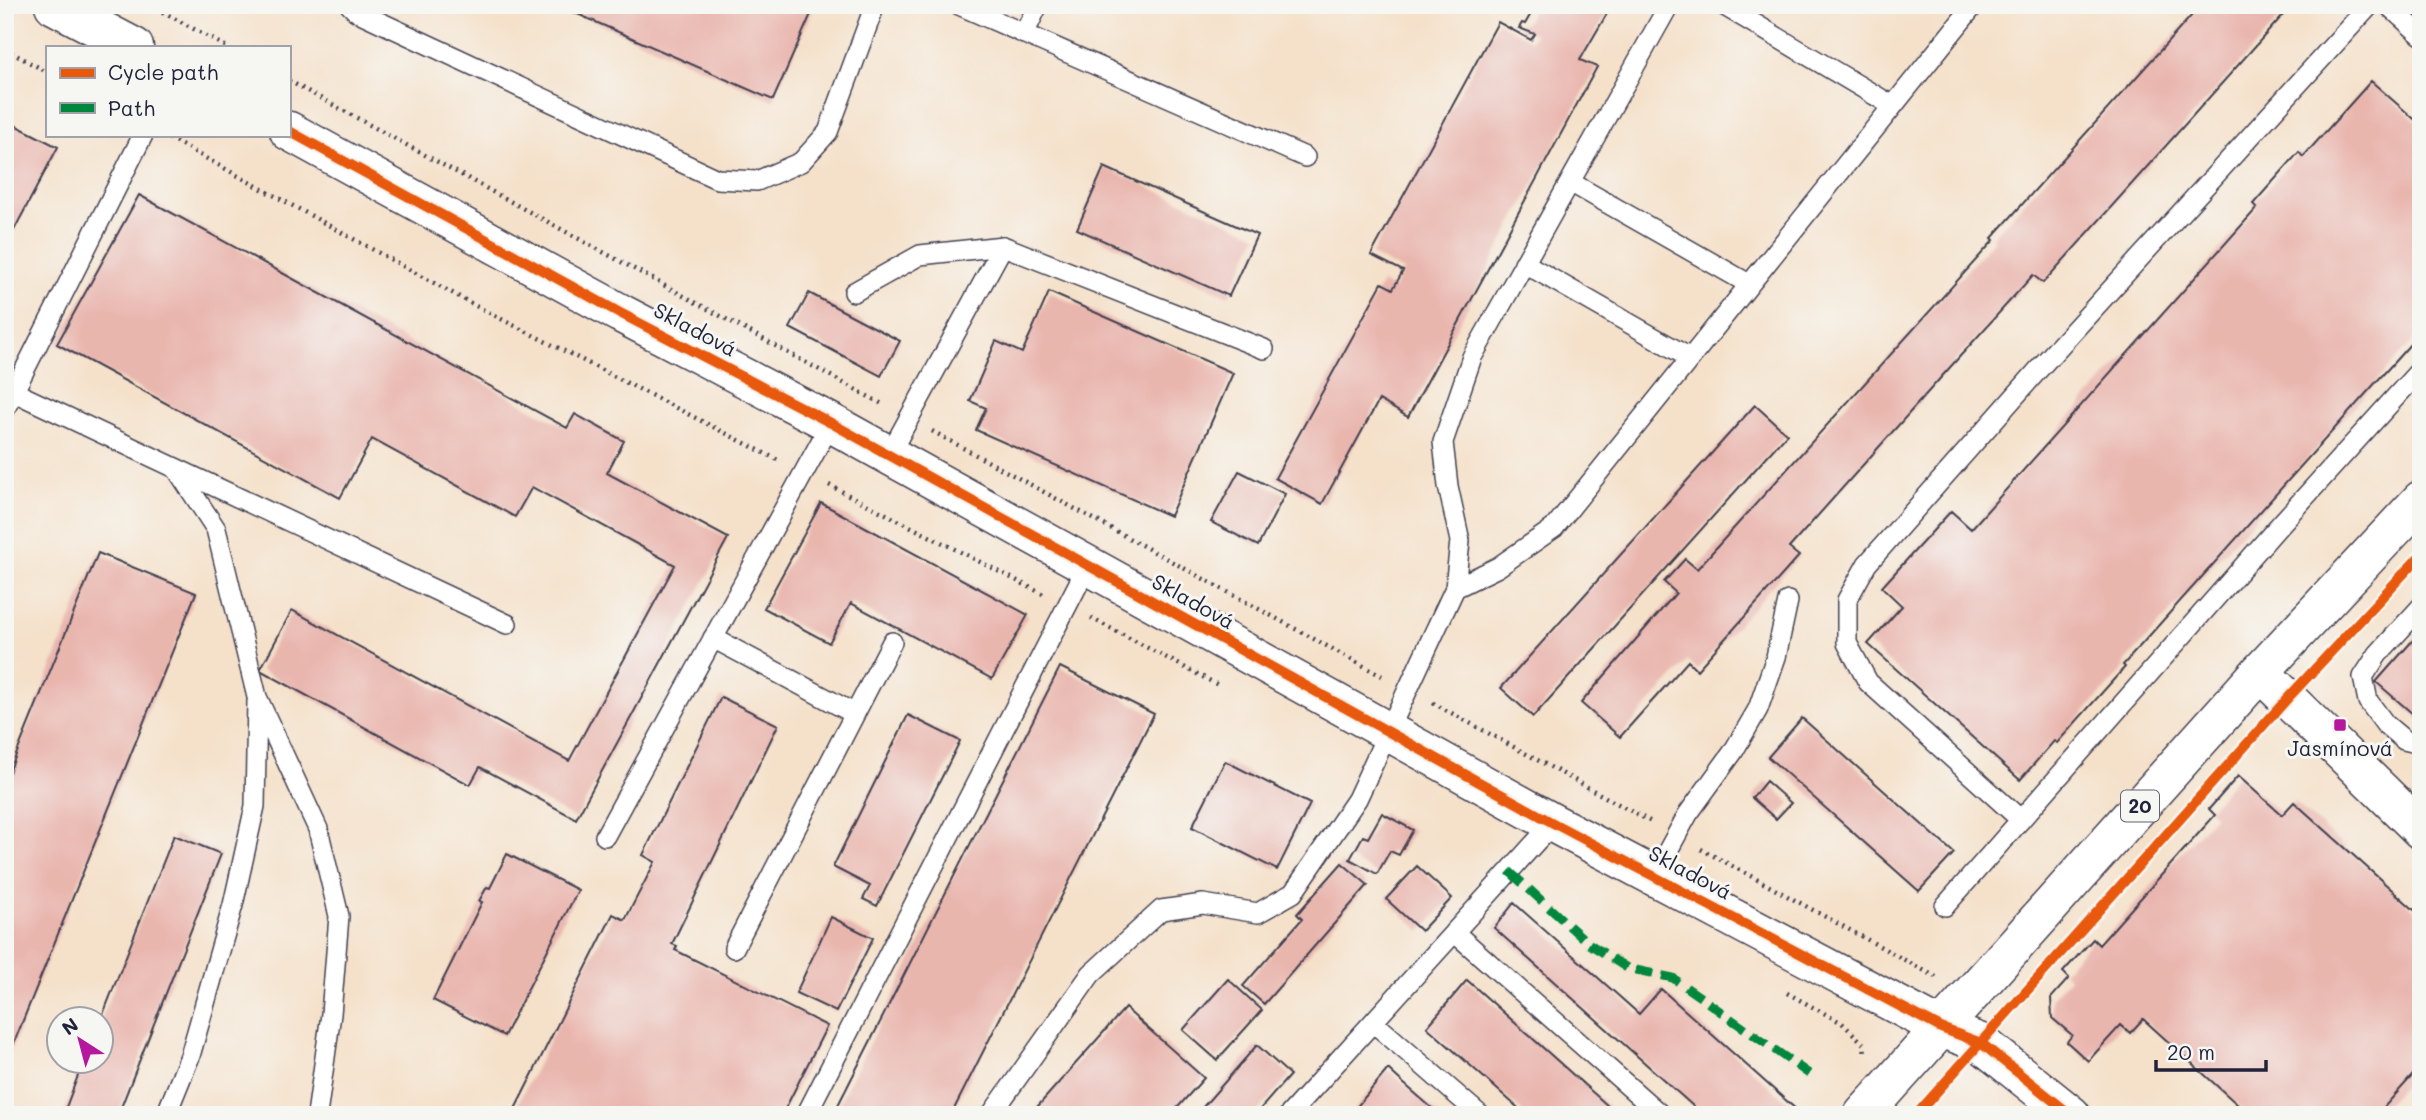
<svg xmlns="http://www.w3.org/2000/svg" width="2426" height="1120" viewBox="0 0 2426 1120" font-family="Mali,sans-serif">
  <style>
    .building { fill: #e9b6ae }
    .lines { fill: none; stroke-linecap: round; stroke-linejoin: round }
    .service-casing { stroke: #423f50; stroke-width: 22 }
    .minor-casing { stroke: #423f50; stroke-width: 41 }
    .primary-casing { stroke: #423f50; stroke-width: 41 }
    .path { stroke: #423f50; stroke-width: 4.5; stroke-dasharray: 2 5; stroke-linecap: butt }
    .service { stroke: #fff; stroke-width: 19 }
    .minor { stroke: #fff; stroke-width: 38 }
    .primary { stroke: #fff; stroke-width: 38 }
    .quiet { stroke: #00873e; stroke-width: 9; stroke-dasharray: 18 9; stroke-linecap: butt }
    .cycleway-casing { stroke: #f6f6f2; stroke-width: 15 }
    .cycleway { stroke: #e8590c; stroke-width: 10 }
    .poi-dot { fill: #b5179e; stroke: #f6f6f2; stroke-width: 2.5 }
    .labels { text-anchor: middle; stroke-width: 6; stroke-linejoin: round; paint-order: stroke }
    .shield { fill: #f6f6f2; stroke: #626272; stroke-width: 2 }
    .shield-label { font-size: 19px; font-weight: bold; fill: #22223b }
    .street-label { font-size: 21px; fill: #22223b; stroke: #f6f6f2 }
    .poi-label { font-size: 21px; fill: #22223b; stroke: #f6f6f2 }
  </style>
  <rect width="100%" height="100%" fill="#f6f6f2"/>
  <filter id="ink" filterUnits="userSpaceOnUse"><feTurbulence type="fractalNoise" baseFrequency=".0143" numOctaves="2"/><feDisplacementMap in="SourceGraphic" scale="14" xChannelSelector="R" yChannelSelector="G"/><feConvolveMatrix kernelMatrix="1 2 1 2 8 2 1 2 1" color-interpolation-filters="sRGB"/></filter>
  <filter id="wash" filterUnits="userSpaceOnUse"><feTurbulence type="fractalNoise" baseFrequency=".00686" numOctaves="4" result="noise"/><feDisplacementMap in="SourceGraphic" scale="28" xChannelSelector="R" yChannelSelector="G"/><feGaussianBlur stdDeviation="1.57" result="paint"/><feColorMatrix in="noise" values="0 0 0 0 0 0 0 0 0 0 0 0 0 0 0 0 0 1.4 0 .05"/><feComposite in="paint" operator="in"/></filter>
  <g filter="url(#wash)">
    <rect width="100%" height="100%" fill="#f5e1ca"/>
    <g id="blocks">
      <path class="building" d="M557,5H815L773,100Z
        M1536,5H1612L1580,60L1597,67L1408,417L1379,400L1322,504L1275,478L1382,283L1393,289L1403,271L1371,255L1498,22L1531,40L1535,34L1519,28L1522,23L1525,24Z
        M2201,5H2292L2043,283L2033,275L1944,374L1789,548L1799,556L1697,670L1688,661L1620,737L1581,703L1676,593L1664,582L1685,559L1697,569L1994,240L1992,238Z
        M2371,81L2421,125V332L2123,665L2125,667L2057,743L2054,741L2020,780L1868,644L1902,606L1882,587L1951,511L1971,529L2257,208L2253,204L2299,152L2303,157Z
        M5,120L58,147L5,247Z
        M1104,167L1257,235L1229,296L1077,229Z
        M139,195L567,428L575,414L624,441L607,473L728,538L576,819L480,767L470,785L260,670L292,610L569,761L675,565L532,487L515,517L372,439L340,498L57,344Z
        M1049,292L1233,373L1170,516L976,430L986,408L970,401L996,341L1022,353Z
        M809,293L900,341L881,376L790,328Z
        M1755,405L1787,434L1533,717L1501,688Z
        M1239,471L1285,494L1258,546L1211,522Z
        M821,503L1028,615L992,679L851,603L829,643L764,608Z
        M98,553L196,593L5,1065V782Z
        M2421,631V721L2376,682Z
        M1060,667L1154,714L951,1115H833Z
        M721,697L778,725L672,944L677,946L675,950L827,1026L782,1115H512L613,914L625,920L655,862L643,855Z
        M908,715L960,741L877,906L863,899L870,886L833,867Z
        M1802,718L1954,853L1919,891L1768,757Z
        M1225,761L1310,804L1277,870L1192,827Z
        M2238,776L2282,815L2294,802L2421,916V1066L2377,1115H2249L2143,1019L2130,1033L2121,1025L2088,1061L2067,1042L2072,1035L2052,1018L2051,998L2069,978L2063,972L2093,939L2099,945L2215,815L2209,809Z
        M1766,781L1791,803L1776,819L1752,798Z
        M1382,813L1413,830L1399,855L1390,851L1377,874L1350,859L1363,836L1368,838Z
        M174,835L221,854L118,1115H63L84,1060H102V1017Z
        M507,854L578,890L504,1036L433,1000L482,902L479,901L487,887L490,888Z
        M1342,863L1368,885L1264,1004L1243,986L1302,919L1297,914Z
        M1417,866L1452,898L1421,931L1386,899Z
        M1514,903L1639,1014L1661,989L1799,1112L1797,1115H1703L1494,928Z
        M831,917L873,938L836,1012L796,993Z
        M1228,979L1262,1010L1217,1060L1183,1030Z
        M1467,980L1494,1004L1618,1115H1526L1453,1050L1427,1027Z
        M1125,1008L1204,1078L1171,1115H1030Z
        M1257,1045L1290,1075L1255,1115H1196Z
        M1388,1069L1402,1082L1440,1115H1350Z"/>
    </g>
  </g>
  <g filter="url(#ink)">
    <use href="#blocks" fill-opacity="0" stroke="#423f50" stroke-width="2"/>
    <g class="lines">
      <defs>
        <path id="service" d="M350,5L356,11L717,179L757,181L801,162L828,132L875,5
          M959,5L1305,157
          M1723,5L1893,106
          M2388,5L2421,35
          M1024,34L1038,5
          M1570,182L1749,284
          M1524,263L1690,358
          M854,292L920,255L1003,246L1264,349
          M14,392L507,624
          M5,409L143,135
          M889,455L1003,246
          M176,468L216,529L257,697L318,829L339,916L331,1014L317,1115
          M1455,588L1498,567L1554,528L1974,5
          M2421,607L2378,654L2363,677L2368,701L2385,724L2404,740L2421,744
          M713,638L855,714
          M2021,820L1868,682L1847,643V600L1867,564L2046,361L2370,5
          M605,836L831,423
          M1654,876L1688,814L1733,752L1758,709L1776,657L1788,601
          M1945,906L2277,528L2421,369
          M1454,932L1661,1115
          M734,948L892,642
          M1373,1022L1480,1115
          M166,1115L190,1056L233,905L255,806L257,701
          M806,1115L1088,565
          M991,1115L1091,974L1161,910L1203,904L1258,913L1293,893L1357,799L1455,588L1460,541L1448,486L1443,442L1472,357L1669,5
          M1289,1115L1553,823"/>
        <path id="minor" d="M54,5L134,47
          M289,131L620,313L831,423L1553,823L1941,1028L1981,1043L2071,1115
          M2260,672L2421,830"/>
        <path id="primary" d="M1863,1115L2260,672L2421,500"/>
      </defs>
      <use href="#service" class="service-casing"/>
      <use href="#minor" class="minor-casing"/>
      <use href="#primary" class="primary-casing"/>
      <path class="path" d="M150,5L227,47
        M5,49L47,72
        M289,81L884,405
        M169,138L476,306L780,461
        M932,431L1382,676
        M829,485L1043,594
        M1091,618L1220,686
        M1433,703L1653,823
        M1701,849L1936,977
        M1787,993L1842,1023L1864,1044L1865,1055"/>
      <use href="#service" class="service"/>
      <use href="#minor" class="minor"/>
      <use href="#primary" class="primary"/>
      <path class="quiet" d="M1509,871L1588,943L1627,968L1673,978L1809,1074"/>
      <defs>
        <path id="cycleway" d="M289,131L620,313L831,423L1553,823L1941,1028L1981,1043L2071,1115
          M1916,1115L2287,699L2421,555"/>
      </defs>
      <use href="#cycleway" class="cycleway-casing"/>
      <use href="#cycleway" class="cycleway"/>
    </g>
  </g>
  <rect class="poi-dot" x="2333" y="718" width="14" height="14" rx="3.5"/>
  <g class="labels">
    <rect class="shield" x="2121" y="790.5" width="38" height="31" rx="5"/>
    <g class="shield-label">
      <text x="2140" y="813">20</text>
    </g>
    <g class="street-label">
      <text transform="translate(695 330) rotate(28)" y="7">Skladová</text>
      <text transform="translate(1193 602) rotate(29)" y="7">Skladová</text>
      <text transform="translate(1690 873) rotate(28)" y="7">Skladová</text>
    </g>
    <g class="poi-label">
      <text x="2340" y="756">Jasmínová</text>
    </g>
  </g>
  <rect width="2426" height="1120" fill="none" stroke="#f6f6f2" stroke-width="28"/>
  <rect x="46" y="46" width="245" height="91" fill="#f6f6f2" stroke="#a1a1a9" stroke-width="2"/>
  <rect x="60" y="68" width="35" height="10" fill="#e8590c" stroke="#a1a1a9" stroke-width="2"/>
  <text x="108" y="80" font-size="21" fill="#22223b">Cycle path</text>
  <rect x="60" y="103" width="35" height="10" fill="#00873e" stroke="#a1a1a9" stroke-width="2"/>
  <text x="108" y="116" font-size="21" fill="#22223b">Path</text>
  <g transform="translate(80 1040) rotate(324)"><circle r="33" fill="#f6f6f2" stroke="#a1a1a9" stroke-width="2"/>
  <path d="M0-5L12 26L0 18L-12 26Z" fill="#b5179e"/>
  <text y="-10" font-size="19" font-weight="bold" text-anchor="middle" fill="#22223b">N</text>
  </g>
  <path d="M2156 1060v10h110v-10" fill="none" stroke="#22223b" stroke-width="3.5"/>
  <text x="2167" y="1060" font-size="21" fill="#22223b" stroke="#f6f6f2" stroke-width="5" paint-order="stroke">20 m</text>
</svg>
